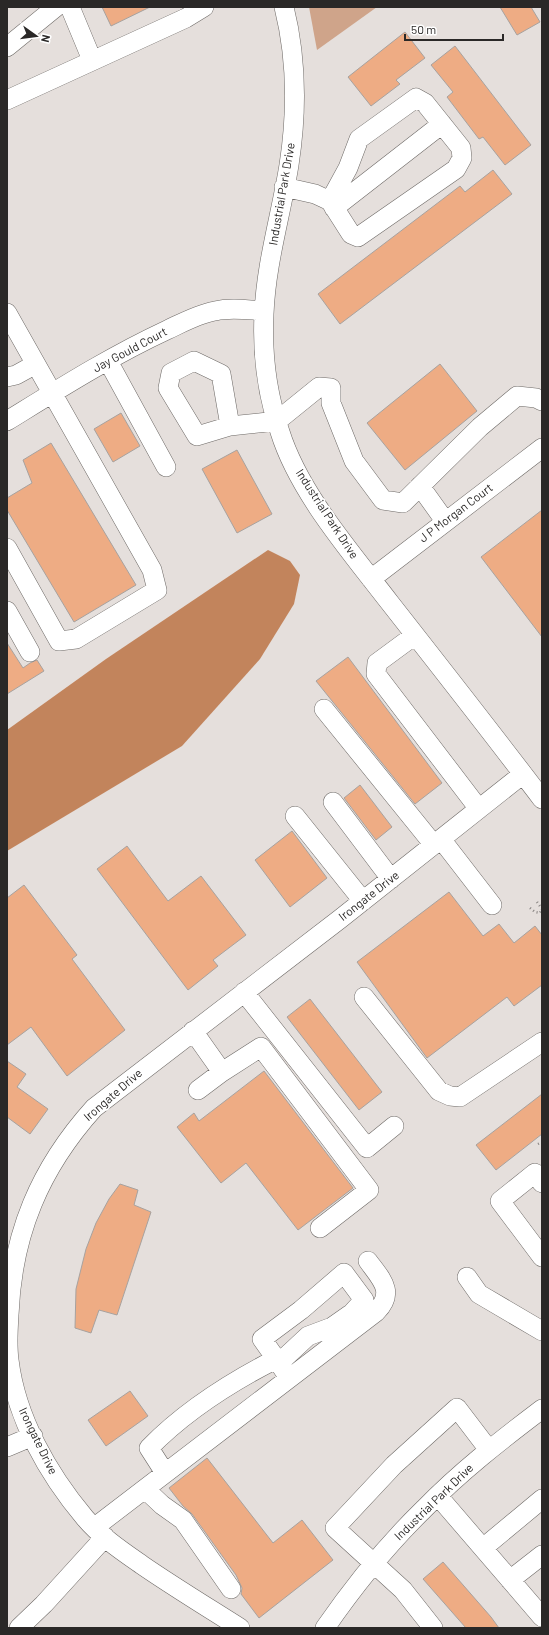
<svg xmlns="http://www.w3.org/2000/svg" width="549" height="1635" viewBox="0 0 549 1635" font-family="Barlow,sans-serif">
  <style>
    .green { fill: #cfa48a }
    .water { fill: #c2845c }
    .building { fill: #eeac84; stroke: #a7a29f }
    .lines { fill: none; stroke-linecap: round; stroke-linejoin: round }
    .minor-casing { stroke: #6d6966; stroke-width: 20 }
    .path { stroke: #85817f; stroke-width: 2.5; stroke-dasharray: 1 3; stroke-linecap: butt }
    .minor { stroke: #fff; stroke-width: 19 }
    .labels { text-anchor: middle; stroke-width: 3.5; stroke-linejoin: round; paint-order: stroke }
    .street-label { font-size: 12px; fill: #2a2827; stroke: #fff }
  </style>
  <rect width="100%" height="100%" fill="#e5dfdc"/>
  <path class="green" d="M309,7H377L317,50Z"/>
  <path class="water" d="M268,550L290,561L300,575L294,604L260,659L182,746L7,851V730L106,659Z"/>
  <path class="building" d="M102,7H150L111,26Z
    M500,7H531L540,22L517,35Z
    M405,32L425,58L396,80L400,84L371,106L348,77Z
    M455,46L531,145L505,165L483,137L479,139L447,97L453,92L431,65Z
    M493,170L512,194L340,324L318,294L460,186L465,192Z
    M440,364L477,411L405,470L367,423Z
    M121,413L140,446L113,462L94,429Z
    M51,443L136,585L74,622L7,510V498L32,483L23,460Z
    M237,450L272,514L237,533L202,469Z
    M542,510V637L481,557Z
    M7,643L23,668L30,663L37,660L44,671L7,694Z
    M348,657L442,783L415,804L316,681Z
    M360,785L392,827L376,840L344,798Z
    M292,831L327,878L290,907L255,860Z
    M127,846L168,901L201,876L246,935L213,960L218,966L188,990L97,869Z
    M24,885L77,955L72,959L125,1030L67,1076L31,1027L7,1045V898Z
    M449,892L483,936L499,924L514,943L535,926L542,935V985L514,1006L507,997L427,1058L357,962Z
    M310,999L382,1092L359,1110L287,1017Z
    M7,1061L26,1074L17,1087L48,1109L30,1134L7,1117Z
    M264,1071L353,1188L298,1230L246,1163L221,1183L177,1127L194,1113L199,1121Z
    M542,1094V1134L496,1170L476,1145Z
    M120,1184L138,1190L134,1205L151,1212L117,1315L99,1310L91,1333L75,1328L76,1289L86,1249L96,1223L109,1199Z
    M130,1391L148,1416L106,1446L88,1420Z
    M207,1458L273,1543L302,1520L333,1560L259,1618L241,1594L242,1588L236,1575L192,1514L183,1506L169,1488Z
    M443,1562L491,1617L499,1628H466L423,1579Z"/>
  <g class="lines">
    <defs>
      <path id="minor" d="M70,7L92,60
        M284,7C297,59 297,113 289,165C281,215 266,263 264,314C262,354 267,394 280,432C299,493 351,552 390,603C441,668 492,733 542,799
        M7,47L56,7
        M7,100L186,18L204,7
        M284,187L315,194L330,201L351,234L358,237L456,169L462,158L461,148L425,103L416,98L359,139L348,168L330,201
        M334,208L442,124
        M7,313L152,570L157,590L76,639L59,641L7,548
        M108,361L166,467
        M7,377L16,375L36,364
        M7,421C59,389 111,356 167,330C182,323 198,314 215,311C231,307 248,310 264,311
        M230,426L197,436L168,388L171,373L194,361L221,374L230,426L277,421L319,387L331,388V403L354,461L383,500L403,503L480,427L517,396L536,398L542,401
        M420,486L445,521
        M371,579L542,448
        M7,611L30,652
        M415,635L377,663L376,674L479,809
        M324,709L434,845
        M333,802L391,879
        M295,816L363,901
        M441,839L492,905
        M244,992L367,1148L394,1126
        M364,997L439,1091L450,1096L460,1097L542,1042
        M193,1031L222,1072
        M198,1090L222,1072L261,1047L369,1190L320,1228
        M542,1183L535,1173L500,1201L542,1257
        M467,1277L479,1294L542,1331
        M279,1363L262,1339L301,1310L344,1273L364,1300L352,1313L332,1327L308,1336L279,1363L289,1378
        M7,1447L33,1436
        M165,1473L149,1448C185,1411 231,1382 276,1359
        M145,1489L162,1505L183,1520L231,1589
        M438,1496L542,1617
        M95,1527L376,1312C396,1292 381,1279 368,1261
        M483,1548L542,1499
        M510,1580L542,1555
        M19,1628L44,1604L105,1537
        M240,1628C207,1607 174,1587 142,1565C122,1551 101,1537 85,1518C48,1474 16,1418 9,1360C7,1345 8,1330 9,1315C12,1234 40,1168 94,1108L340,919L523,774
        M325,1628C354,1586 387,1545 424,1509C460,1472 501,1440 542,1409
        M433,1628L403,1590L335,1528L394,1465L457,1408L489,1450"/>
    </defs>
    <use href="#minor" class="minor-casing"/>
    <path class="path" d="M537,902L542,909
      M530,908L535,912L540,913L542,909
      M538,1144L542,1142"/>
    <use href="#minor" class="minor"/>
  </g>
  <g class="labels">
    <g class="street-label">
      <text transform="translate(282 194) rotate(-80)" y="4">Industrial Park Drive</text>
      <text transform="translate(130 350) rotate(-28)" y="4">Jay Gould Court</text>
      <text transform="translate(456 513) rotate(-37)" y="4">J P Morgan Court</text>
      <text transform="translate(327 514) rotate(57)" y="4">Industrial Park Drive</text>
      <text transform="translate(369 896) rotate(-38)" y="4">Irongate Drive</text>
      <text transform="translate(113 1095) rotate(-41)" y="4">Irongate Drive</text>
      <text transform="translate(38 1441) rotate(64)" y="4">Irongate Drive</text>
      <text transform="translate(434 1502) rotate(-44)" y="4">Industrial Park Drive</text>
    </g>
  </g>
  <rect width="549" height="1635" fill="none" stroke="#2a2827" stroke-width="16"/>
  <g transform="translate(36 36) rotate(104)" stroke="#ffffff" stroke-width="3" paint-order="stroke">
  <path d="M0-3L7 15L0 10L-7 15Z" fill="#2a2827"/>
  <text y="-6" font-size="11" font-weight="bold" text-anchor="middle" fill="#2a2827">N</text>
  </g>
  <path d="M405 34v6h98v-6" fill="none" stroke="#2a2827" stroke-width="2"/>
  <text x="411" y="34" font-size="12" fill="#2a2827" stroke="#ffffff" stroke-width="3" paint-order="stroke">50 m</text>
</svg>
